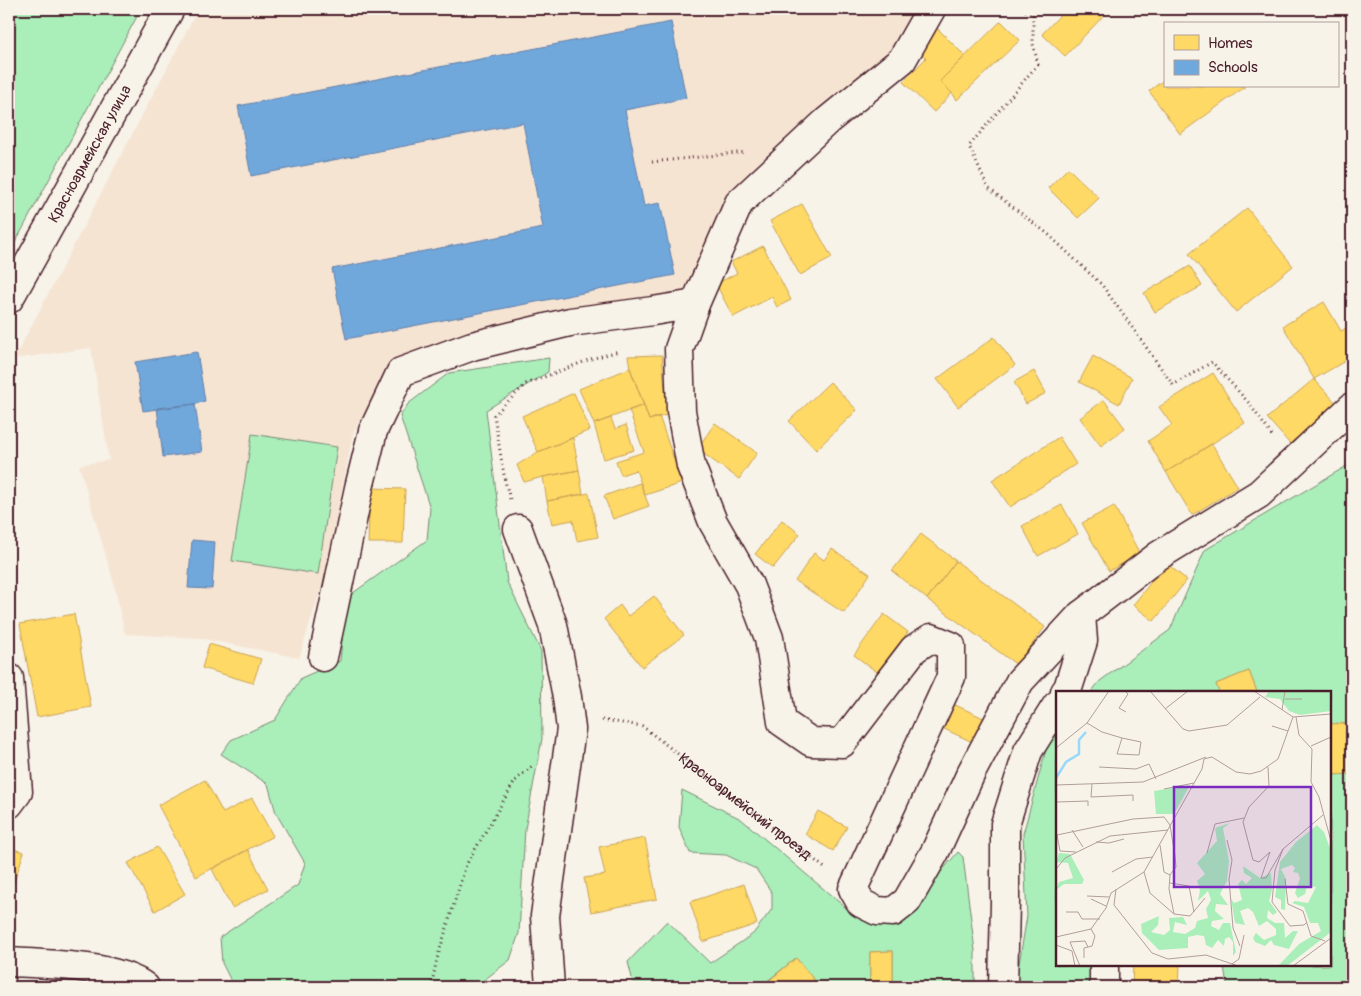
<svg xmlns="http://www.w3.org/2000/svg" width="1361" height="996" viewBox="0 0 1361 996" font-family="Pangolin,sans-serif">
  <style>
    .built { fill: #f6e4d3 }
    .green { fill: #aaefba; stroke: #7a8772; fill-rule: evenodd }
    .homes { fill: #ffd966; stroke: #c9a154 }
    .schools { fill: #6fa8dc; stroke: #647fa7 }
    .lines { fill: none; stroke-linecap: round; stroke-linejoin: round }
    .minor-casing { stroke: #4a1f2b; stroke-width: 31 }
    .path { stroke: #4a1f2b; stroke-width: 3; stroke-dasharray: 1 4; stroke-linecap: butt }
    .minor { stroke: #f7f3e8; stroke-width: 28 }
    .labels { text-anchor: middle; stroke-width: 5; stroke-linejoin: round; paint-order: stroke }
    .street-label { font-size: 15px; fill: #4a1f2b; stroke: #f7f3e8 }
    .inset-river { fill: none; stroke: #99d8fb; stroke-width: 2.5 }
    .inset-road { fill: none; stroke: #b29e9c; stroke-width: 1 }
    .view { fill: #7b2cbf; fill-opacity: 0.15; stroke: #7b2cbf; stroke-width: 2.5 }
    .inset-edge { fill: none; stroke: #4a1f2b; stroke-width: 2.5 }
  </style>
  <rect width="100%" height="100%" fill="#f7f3e8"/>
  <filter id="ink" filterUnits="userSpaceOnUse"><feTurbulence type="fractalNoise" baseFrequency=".02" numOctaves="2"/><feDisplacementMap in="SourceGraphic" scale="10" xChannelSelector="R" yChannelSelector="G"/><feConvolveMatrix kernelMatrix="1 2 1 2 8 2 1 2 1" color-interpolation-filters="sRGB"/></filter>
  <g filter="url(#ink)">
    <path class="built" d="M198,9H918L896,53L823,110L689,291L383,378L353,434L325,576L299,658L199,638L125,634L113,580L79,465L109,460L91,348L14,359Z"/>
    <path class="green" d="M9,9H141L9,254Z
      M549,358L548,372L486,410L507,582L541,651L542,739L525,829L519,933L510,960L475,987H234L222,963L220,937L298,885L305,863L276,813L268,784L221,754L231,740L275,720L301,678L340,661L346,598L427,540L430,508L400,416L408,404L449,373Z
      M252,434L337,447L318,574L232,561Z
      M1352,459V984L1315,987H1227L1224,965H1330V775L1350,774V724H1330V692H1257L1249,671L1216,684L1219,692H1091L1100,681L1170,630L1205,550L1345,467Z
      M1057,734V813L1055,819L1057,822V965H1100L1096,987H1015L1027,916L1023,834L1047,746Z
      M682,790L741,819L846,908L893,912L911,907L958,852L963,857L975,951V987H808L815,981L796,958L765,983L768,987H637L633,982L628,962L667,921L710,963L753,934L772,909V893L756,869L726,855L690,853L679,827ZM893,951V982L870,983V952Z"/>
    <path class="homes" d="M1066,9H1110L1065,56L1042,34Z
      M1001,21L1020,40L957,100L952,93L940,81Z
      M937,28L965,56L940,81L952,93L934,112L903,82L926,58L917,49Z
      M1165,79V86H1246L1180,134L1149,91Z
      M1068,168L1099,198L1078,218L1048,188Z
      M802,204L832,258L800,275L770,221Z
      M1247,208L1293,266L1236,312L1189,254Z
      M763,246L791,300L777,307L772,297L733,317L716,284L737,273L731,262Z
      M1190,266L1202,286L1155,312L1144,293Z
      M1324,302L1341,331L1352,325V357L1314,379L1283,326Z
      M994,337L1015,365L958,407L937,379Z
      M662,355L667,415L649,420L630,368L628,356Z
      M1093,356L1132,378L1119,404L1079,382Z
      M630,368L644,405L594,424L579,389Z
      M1034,371L1046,393L1026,404L1014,382Z
      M1213,373L1245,423L1166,472L1148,441L1172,425L1159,407Z
      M1314,379L1337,404L1290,444L1267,418Z
      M830,382L857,410L816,450L789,421Z
      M574,393L590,430L538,452L522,416Z
      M1104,400L1125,428L1101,446L1080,418Z
      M644,405L649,420L659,416L682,483L645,495L636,470L621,475L616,461L644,452L629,410Z
      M611,418L615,429L626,425L634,450L604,459L594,424Z
      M715,423L757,453L739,479L697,449Z
      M1059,437L1076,464L1010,507L992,480Z
      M573,438L579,470L543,477L524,482L517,465L538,452Z
      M1212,444L1238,487L1192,515L1166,472Z
      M579,470L583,494L547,501L543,477Z
      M640,483L649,506L613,519L604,496Z
      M370,488L405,489L403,543H368Z
      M589,493L598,537L577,541L573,520L552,524L547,501Z
      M1062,505L1078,534L1038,556L1022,526Z
      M1114,506L1140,554L1109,571L1082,523Z
      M782,520L800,534L773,568L755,554Z
      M921,534L956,561L927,599L892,571Z
      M832,549L870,574L844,613L795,581L814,553L824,560Z
      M956,561L1045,627L1017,665L927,599Z
      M1166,563L1187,580L1154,621L1133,605Z
      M654,596L684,635L642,667L604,619L620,605L628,616Z
      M74,614L91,707L37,717L20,624Z
      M884,614L908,632L877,672L854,655Z
      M209,644L261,659L253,683L202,668Z
      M1249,671L1257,692H1219L1216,684Z
      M951,703L990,721L979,745L940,727Z
      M1350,723L1351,774L1330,775V724Z
      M205,780L223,813L252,798L273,836L196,877L158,805Z
      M818,811L847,827L833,851L805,834Z
      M645,838L657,899L591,912L584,878L605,875L599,847Z
      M157,847L185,894L155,911L128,863Z
      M9,848L24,852L9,897Z
      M248,850L268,889L232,908L212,869Z
      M744,884L757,924L703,942L690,902Z
      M893,951V982L870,983V952Z
      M796,958L815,981L808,987H768L765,984Z
      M1133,965H1180L1179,987H1132Z"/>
    <path class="schools" d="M671,22L686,98L625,110L644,206L660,203L675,275L346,339L332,269L543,228L523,123L251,176L238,106Z
      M197,352L205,401L195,404L143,411L135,362Z
      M195,404L202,452L163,457L157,408Z
      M192,540L215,542L212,589L188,588Z"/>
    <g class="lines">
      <defs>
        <g id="minor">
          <path d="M931,9L902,60L827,121L739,203L695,304L679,349L681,411L691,466L713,522L749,585L769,638L782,722L811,742L842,743L914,649L931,638L951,646V677L853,889L861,903L877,911L893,912L907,901L935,852L971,773L1020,681L1081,615L1158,556L1259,494L1352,407"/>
          <path id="s2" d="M9,299L170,9"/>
          <path d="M518,529L553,625L567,697L571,729L545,916L550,987"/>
          <path d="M323,657L359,488L373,431L401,372L472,346L570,322L653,311L695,304"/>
          <path d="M9,678L18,792L9,804"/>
          <path d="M1065,692L1068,688L1083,641L1081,615"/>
          <path d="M9,962C45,964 117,965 145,987"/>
          <path d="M1003,987L1005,903V824L1028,751L1057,705"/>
          <path d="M1104,987V965"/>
        </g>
      </defs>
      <use href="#minor" class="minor-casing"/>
      <g class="path">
        <path d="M1020,9L1033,13V44L1038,64L969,146L988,188L1048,234L1102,285L1173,385L1212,362L1248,402L1273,437"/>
        <path d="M652,162L746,152"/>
        <path d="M510,499L505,481L494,415L526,384L591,359L619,351"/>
        <path id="s1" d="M602,720L642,726L826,869"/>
        <path d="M431,987L437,959L466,865L515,781L532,766"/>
      </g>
      <use href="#minor" class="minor"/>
    </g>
  </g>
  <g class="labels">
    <g class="street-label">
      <text dy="5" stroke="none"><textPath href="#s2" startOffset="166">Красноармейская улица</textPath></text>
      <text dy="5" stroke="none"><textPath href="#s1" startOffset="171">Красноармейский проезд</textPath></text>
    </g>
  </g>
  <g transform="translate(1056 691)">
    <rect width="275" height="275" fill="#f7f3e8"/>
    <path d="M213,0H275V20L244,24L233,20L224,8L209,6ZM134,94L118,123H100L98,100ZM174,132L167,137L173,170L171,190L164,203L172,214L160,213L159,220L168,228L156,230L155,235L163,239L167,232H174L180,261L177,265V251L173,246L169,248L168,255L162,249L156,257L150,254L148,245L141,244L132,246V257L103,259L86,242L85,233L103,225L102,234L95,241L108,244L114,239L113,227L127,226L131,234L119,231L117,241L129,243L139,237L141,230L152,227L150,218L155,209L152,200L142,210L144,199L141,190L149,183L141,172L161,150L159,137ZM261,134L268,141L275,160V241L231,275H222L243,253L265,240L262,232H254L248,216L236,212L239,210L252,212L260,196L251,195L249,203L242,207L239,202L244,187L242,182L237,181L239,177L236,174L225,178L230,188L229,219L225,218V209L219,206L224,171L240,151ZM3,162L14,163L28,189L26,193H8L0,199L3,191L17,187L12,172L0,171ZM187,175L204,187L215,182L216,199L213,210L221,221L217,224L212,219L211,227L219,232H228L229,247L237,240H242L233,258L218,254L215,249L209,255L199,251L197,247L200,242L208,249L220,244V238L211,230L203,235L197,221L192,217L184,220L189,234L179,232L175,208L178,212L186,209L182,193L186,189L190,193L196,187L188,182Z" fill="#aaefba"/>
    <path class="inset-river" d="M0,87L10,71L23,63V49L30,41"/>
    <path class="inset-road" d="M69,0L72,3L63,17L70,21M94,0L127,38L133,40L171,34L204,6M198,0L237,26L275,23M229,8H246M109,18L132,0M226,19L229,0M240,26L243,44L256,58L255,91L263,106L275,150M31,32L46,41L66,47L61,63L83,64L85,51L66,47M216,35L232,40M255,55L275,46M0,57L31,32L53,0M43,76L80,78L93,73L100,88M212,76L213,95L193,116L187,131L197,169L203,171L214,161L205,187H210L227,158L267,124M36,93L35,106L77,104V110M0,94L87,91L150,66M108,98L138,92M0,111L32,110V115M16,139L27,156M171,149L176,169L173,188L177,237L184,255M40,151L53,152L68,148M104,154L108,181L114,184M227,158L219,179L216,211L234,235L248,234L251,231M20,161L4,160L1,144L77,128L108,126L114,134L119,165L120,176L114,184L113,198L118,223L134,225L149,207M151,162L159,133L188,127M1,177L9,167L54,145L112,139M56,181L80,168L97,166M88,181L94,202L118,223M229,188L232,213L247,220L255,245L269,250M114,192L133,195L138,221M60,198L58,214L96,262L112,268L150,264L182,275M31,205L53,206M35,208L50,215M10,221H22L26,228H44M0,246L35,238L50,217L55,202L88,181L146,78L148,68L156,66L180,81L194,83L205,80L222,68L237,26M0,254L16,260L19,275M28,267V257L36,255L39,245L35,238M176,273L183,268L188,244M24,275L14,251L29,250L32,256M237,275L275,247"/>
    <path class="view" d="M118,96H255V196H118Z"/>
    <rect width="275" height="275" class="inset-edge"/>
  </g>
  <rect width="1361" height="996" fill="none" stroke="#f7f3e8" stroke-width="30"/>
  <rect x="15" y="15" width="1331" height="966" fill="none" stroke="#4a1f2b" stroke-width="2" filter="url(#ink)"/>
  <rect x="1164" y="22" width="175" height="65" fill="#f7f3e8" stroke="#b29e9c"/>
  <rect x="1174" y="35" width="25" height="15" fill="#ffd966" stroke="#b29e9c"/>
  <text x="1208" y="48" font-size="15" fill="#4a1f2b">Homes</text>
  <rect x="1174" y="60" width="25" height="15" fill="#6fa8dc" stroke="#b29e9c"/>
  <text x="1208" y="72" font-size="15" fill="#4a1f2b">Schools</text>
</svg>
